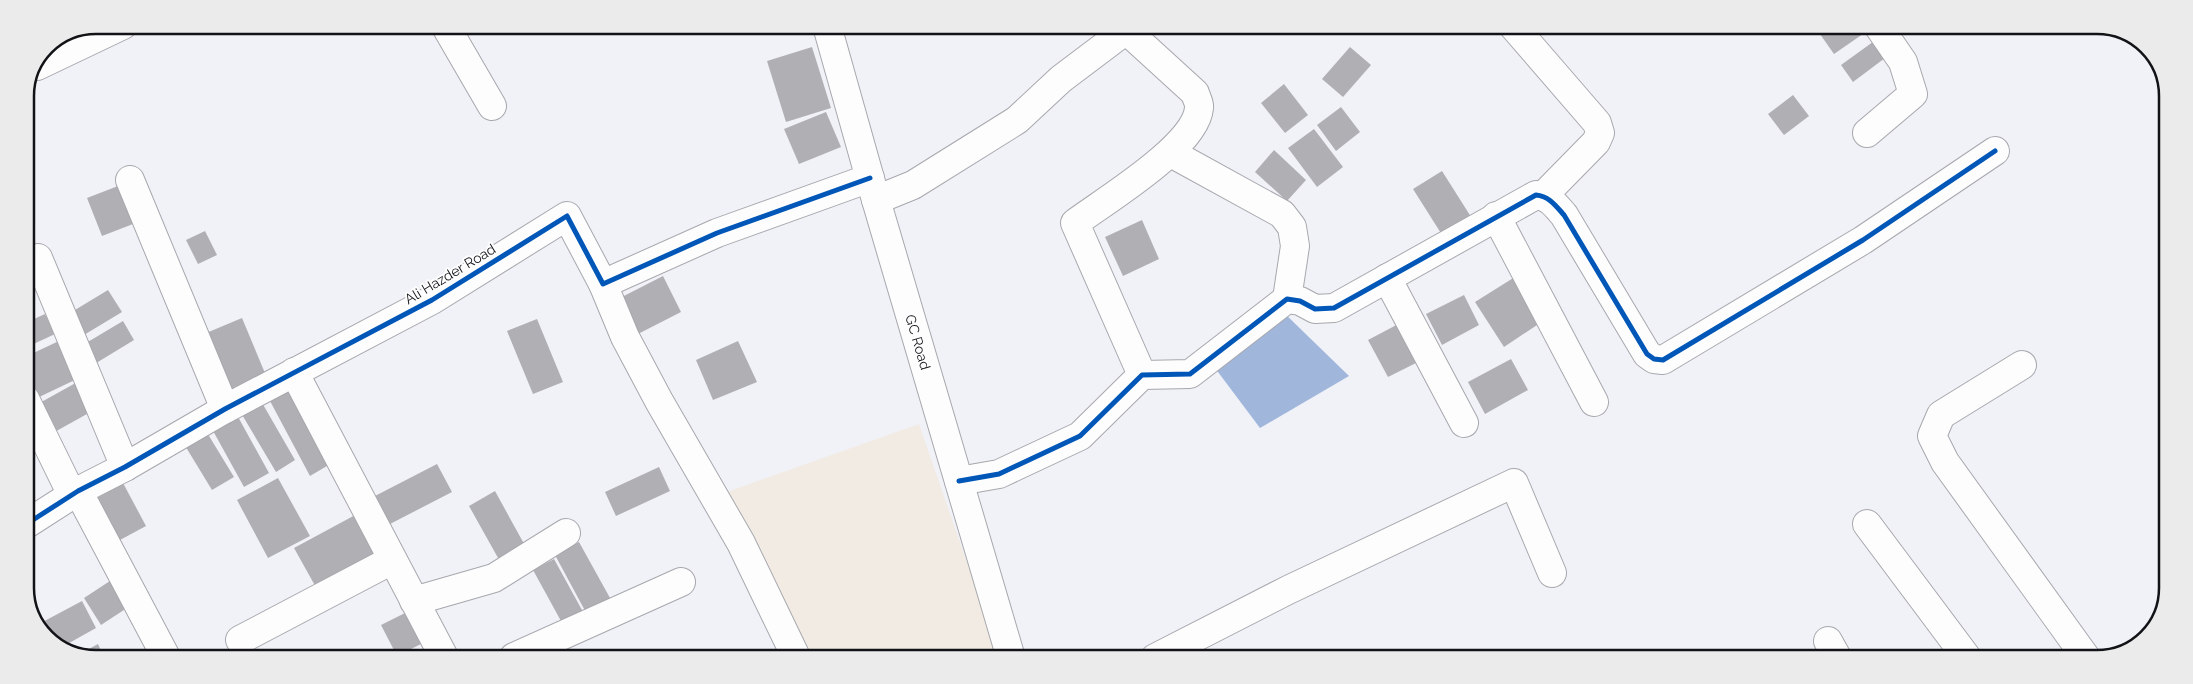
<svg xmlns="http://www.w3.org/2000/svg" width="2193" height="684" viewBox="0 0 2193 684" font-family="Raleway,sans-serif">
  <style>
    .commercial { fill: #f2ebe3 }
    .water { fill: #a0b6db }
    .building { fill: #b0afb4 }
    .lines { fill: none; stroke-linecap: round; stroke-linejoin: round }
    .minor-casing { stroke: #a7a8ad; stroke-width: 30 }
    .minor { stroke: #fdfdfe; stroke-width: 28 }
    .cycleway-casing { stroke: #fefefe; stroke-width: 8 }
    .cycleway { stroke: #0057b8; stroke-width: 5 }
    .labels { text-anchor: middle; stroke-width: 4; stroke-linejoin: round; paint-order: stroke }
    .street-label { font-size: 14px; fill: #121317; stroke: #fefefe }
    .rim { fill: none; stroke: #121317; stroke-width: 2.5 }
  </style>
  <rect width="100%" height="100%" fill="#f0f2f8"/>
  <path class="commercial" d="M919,424L1000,658L804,657L724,493Z"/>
  <path class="water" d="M1280,309L1349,376L1260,428L1215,368Z"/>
  <path class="building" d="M1815,27H1873L1834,54Z
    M1877,39L1889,55L1853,82L1841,65Z
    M812,47L831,108L786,122L767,61Z
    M1350,47L1371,65L1343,97L1322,79Z
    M1284,84L1308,115L1285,133L1261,103Z
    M1793,95L1809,116L1784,135L1768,114Z
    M1341,107L1360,132L1336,151L1317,125Z
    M826,112L841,147L799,164L784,129Z
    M1314,129L1343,167L1317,187L1288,148Z
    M1274,150L1306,180L1287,201L1255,172Z
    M1442,171L1473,220L1444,238L1413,189Z
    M118,186L133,224L102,236L87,198Z
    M1142,220L1159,259L1123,276L1105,237Z
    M205,231L217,255L198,264L186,240Z
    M25,252L39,280L25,287Z
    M1518,275L1546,319L1504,347L1475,302Z
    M663,276L681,312L636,335L618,299Z
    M108,290L122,312L79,338L65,316Z
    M1464,295L1479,325L1442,345L1426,314Z
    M45,314L55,334L25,348V323Z
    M242,318L267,378L224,396L199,336Z
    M537,319L563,382L533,394L507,331Z
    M123,321L134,340L93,365L81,346Z
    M1404,321L1424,359L1388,377L1368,340Z
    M61,340L79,378L35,399L25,378V357Z
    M738,341L757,382L713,400L696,360Z
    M1511,359L1528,390L1485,414L1468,382Z
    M81,380L96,409L51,434L36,405Z
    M292,389L332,463L310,476L270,401Z
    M261,401L295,460L276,472L241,413Z
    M237,415L269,473L244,487L212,429Z
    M206,431L234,477L212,490L184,444Z
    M437,464L452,492L390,524L375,496Z
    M659,467L670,491L616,516L605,492Z
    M278,478L310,536L268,558L237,500Z
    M123,483L146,526L120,540L97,498Z
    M25,485L38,512L25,518Z
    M495,491L528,551L502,565L469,506Z
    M357,514L381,557L318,591L294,548Z
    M579,542L615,607L590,620L555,555Z
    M554,559L588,621L567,632L533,570Z
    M116,577L133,604L101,625L84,598Z
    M82,601L96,628L62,647L40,632L37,625Z
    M411,610L427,641L397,656L381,625Z
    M98,644L104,657L76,656Z
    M430,648L432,657H413Z"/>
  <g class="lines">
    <defs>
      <g id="minor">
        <path d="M445,25L492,106"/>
        <path id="s1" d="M827,26L876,200L1011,658"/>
        <path d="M1514,27L1597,123L1600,133L1596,142L1543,196"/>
        <path d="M37,66L123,25"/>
        <path d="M1867,133L1913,94L1903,62L1879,27"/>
        <path d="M1171,153L1282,214L1292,227L1295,246L1287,299"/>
        <path d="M130,180L225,409"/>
        <path d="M876,200L913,185L1017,120L1061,79L1126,30L1195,93C1196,98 1200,103 1199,108C1196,146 1106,200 1075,223L1142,375"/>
        <path d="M1496,216L1594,402"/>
        <path d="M38,258L125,467"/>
        <path d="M1387,278L1464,423"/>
        <path d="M603,284L625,337L659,401L741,543L796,657"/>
        <path d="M2022,365L1941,415L1932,436L1945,462L2087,659"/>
        <path d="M294,372L444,657"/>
        <path d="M25,399L72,495"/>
        <path d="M959,481L999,474L1080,436L1142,375L1190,374L1287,299L1300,301L1315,309L1334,308L1536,195C1549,196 1556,206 1564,215L1647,354L1654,359L1663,360L1863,240L1995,151"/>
        <path d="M78,491L166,657"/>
        <path d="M1867,524L1968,659"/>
        <path d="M25,525L78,491L125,467L225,409L432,300L567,216L603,284L717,233L870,178"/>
        <path d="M414,601L494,578L566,533"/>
        <path d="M240,640L392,560"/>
        <path d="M1828,641L1838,659"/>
        <path d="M514,657L681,582"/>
        <path d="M1155,658L1288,590L1514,483L1552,573"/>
      </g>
    </defs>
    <use href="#minor" class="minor-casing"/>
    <use href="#minor" class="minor"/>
    <defs>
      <path id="cycleway" d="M959,481L999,474L1080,436L1142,375L1190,374L1287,299L1300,301L1315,309L1334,308L1536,195C1549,196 1556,206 1564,215L1647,354L1654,359L1663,360L1863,240L1995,151
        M25,525L78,491L125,467L225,409L432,300L567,216L603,284L717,233L870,178"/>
    </defs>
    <use href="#cycleway" class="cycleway-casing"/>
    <use href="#cycleway" class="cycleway"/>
  </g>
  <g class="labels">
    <g class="street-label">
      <text transform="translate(450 274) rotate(-31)" y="5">Ali Hazder Road</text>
      <text dy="5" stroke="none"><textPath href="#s1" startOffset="329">GC Road</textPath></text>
    </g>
  </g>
  <path d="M0 0H2193V684H0ZM96 34H2097A62 62 0 0 1 2159 96V588A62 62 0 0 1 2097 650H96A62 62 0 0 1 34 588V96A62 62 0 0 1 96 34Z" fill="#ebebec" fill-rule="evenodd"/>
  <path class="rim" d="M96 34H2097A62 62 0 0 1 2159 96V588A62 62 0 0 1 2097 650H96A62 62 0 0 1 34 588V96A62 62 0 0 1 96 34Z"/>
</svg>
